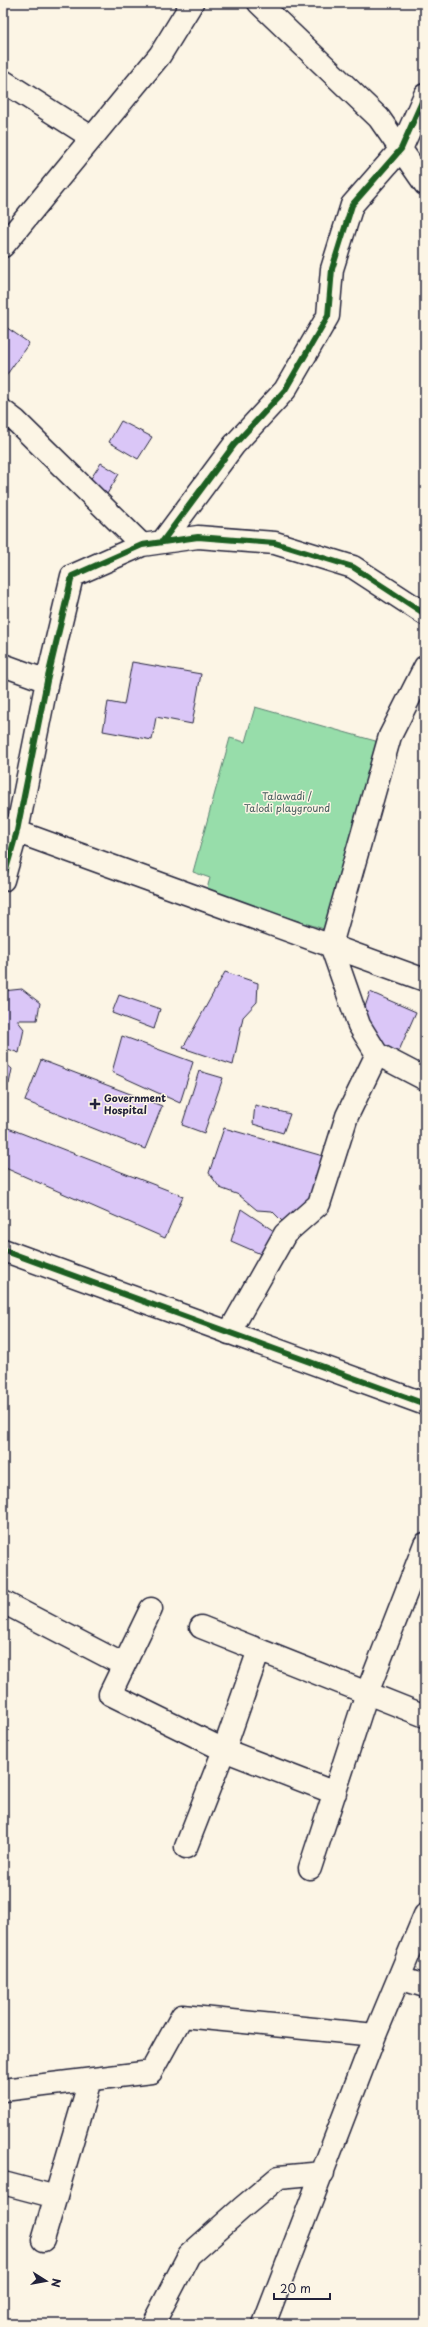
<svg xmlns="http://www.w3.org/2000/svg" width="428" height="2327" viewBox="0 0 428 2327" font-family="'Playpen Sans',sans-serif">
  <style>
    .green { fill: #97ddaa; stroke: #5c8072 }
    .building { fill: #dac6f7; stroke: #22223b }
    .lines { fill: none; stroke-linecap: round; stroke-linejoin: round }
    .minor-casing { stroke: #22223b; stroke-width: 25 }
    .tertiary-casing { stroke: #22223b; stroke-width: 25 }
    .minor { stroke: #fcf5e5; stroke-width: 22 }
    .tertiary { stroke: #fcf5e5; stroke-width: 22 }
    .cycleway-casing { stroke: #fcf5e5; stroke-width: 8 }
    .cycleway { stroke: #1b5e20; stroke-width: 6 }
    .poi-dot { fill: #22223b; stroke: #fcf5e5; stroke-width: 1.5 }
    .labels { text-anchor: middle; stroke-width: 3; stroke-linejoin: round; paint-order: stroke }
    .park-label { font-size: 10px; fill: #455a5c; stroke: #fcf5e5 }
    .poi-label { font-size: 10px; font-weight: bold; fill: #22223b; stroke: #fcf5e5; text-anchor: start }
  </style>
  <rect width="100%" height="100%" fill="#fcf5e5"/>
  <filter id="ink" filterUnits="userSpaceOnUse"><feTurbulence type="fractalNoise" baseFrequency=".025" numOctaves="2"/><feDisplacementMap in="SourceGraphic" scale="8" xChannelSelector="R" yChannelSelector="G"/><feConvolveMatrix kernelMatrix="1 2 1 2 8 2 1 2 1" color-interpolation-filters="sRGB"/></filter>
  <g filter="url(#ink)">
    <path class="green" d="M255,707L379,742L324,929L206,892L210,878L193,872L230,738L245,742Z"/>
    <path class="building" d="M3,325L29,343L3,380Z
      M121,421L152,437L138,459L109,442Z
      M101,463L119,474L104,499L86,486Z
      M132,662L201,674L192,724L156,717L152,740L103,731L108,702L124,705Z
      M225,972L258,983L257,1002L243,1017L233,1065L183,1048Z
      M22,989L40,1003L37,1020H17L24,1029L19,1053L8,1049L3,1061L12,1069L9,1084L3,1083V991Z
      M370,992L416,1012L394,1062L359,1025Z
      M119,995L160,1009L154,1029L112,1013Z
      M122,1036L193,1062L180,1103L112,1072Z
      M41,1060L162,1106L145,1149L25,1101Z
      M199,1071L223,1078L204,1133L182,1125Z
      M255,1105L290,1114L283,1133L253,1124Z
      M3,1126L183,1196L165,1238L3,1167Z
      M224,1128L323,1156L311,1196L283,1222L272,1211L257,1210L239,1195L220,1188L209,1173Z
      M241,1209L274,1231L263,1255L231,1241Z"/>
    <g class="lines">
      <defs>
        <path id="minor" d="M259,3L379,118L425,184
          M3,81L91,137
          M3,246L160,55L192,3
          M3,411L16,421L142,545
          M162,542L234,445L285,390L328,316L332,269L352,205L401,149L425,95
          M3,665L47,681
          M4,827L425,980
          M3,880L17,831L47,681L72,576L142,545L198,537L275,543L353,567L425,614
          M377,1054L359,1025L331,945L390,736L425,667
          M229,1333L285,1234L319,1204L347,1116L377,1054L425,1079
          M3,1602L124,1665
          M151,1609L110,1694L224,1750L259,1650
          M201,1627L425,1716
          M186,1847L224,1750L335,1793
          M310,1868L367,1693L425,1544
          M399,1978L425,1986
          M3,2090L151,2072L182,2016L375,2035
          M3,2183L56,2197
          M43,2240L90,2080
          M153,2324L189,2255L242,2208L279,2177L323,2173
          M264,2324L375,2035L425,1915"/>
        <path id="tertiary" d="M3,1250L425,1404"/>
      </defs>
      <use href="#minor" class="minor-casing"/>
      <use href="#tertiary" class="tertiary-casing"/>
      <use href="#minor" class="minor"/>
      <use href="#tertiary" class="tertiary"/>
      <defs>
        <path id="cycleway" d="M162,542L234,445L285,390L328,316L332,269L352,205L401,149L425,95
          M3,880L17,831L47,681L72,576L142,545L198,537L275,543L353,567L425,614
          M3,1250L425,1404"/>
      </defs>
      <use href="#cycleway" class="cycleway-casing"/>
      <use href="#cycleway" class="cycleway"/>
    </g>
  </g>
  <path class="poi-dot" d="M93 1098h4v4h4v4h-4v4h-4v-4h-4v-4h4z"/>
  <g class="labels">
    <g class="park-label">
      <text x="287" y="800">Talawadi /<tspan x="287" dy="12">Talodi playground</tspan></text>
    </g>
    <g class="poi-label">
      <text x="104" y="1102">Government<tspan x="104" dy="12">Hospital</tspan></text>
    </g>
  </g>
  <rect width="428" height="2327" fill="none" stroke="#fcf5e5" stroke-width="16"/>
  <rect x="8" y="8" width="412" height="2311" fill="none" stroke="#22223b" stroke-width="1.5" filter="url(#ink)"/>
  <g transform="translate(46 2281) rotate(101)" stroke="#fcf5e5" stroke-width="3" paint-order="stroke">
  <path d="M0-3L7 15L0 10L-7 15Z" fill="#22223b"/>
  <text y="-6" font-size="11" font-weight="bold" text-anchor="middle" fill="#22223b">N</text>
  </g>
  <path d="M274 2293v6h56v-6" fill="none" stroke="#22223b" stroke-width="2"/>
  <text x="280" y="2293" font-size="12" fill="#22223b" stroke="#fcf5e5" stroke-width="3" paint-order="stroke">20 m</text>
</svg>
